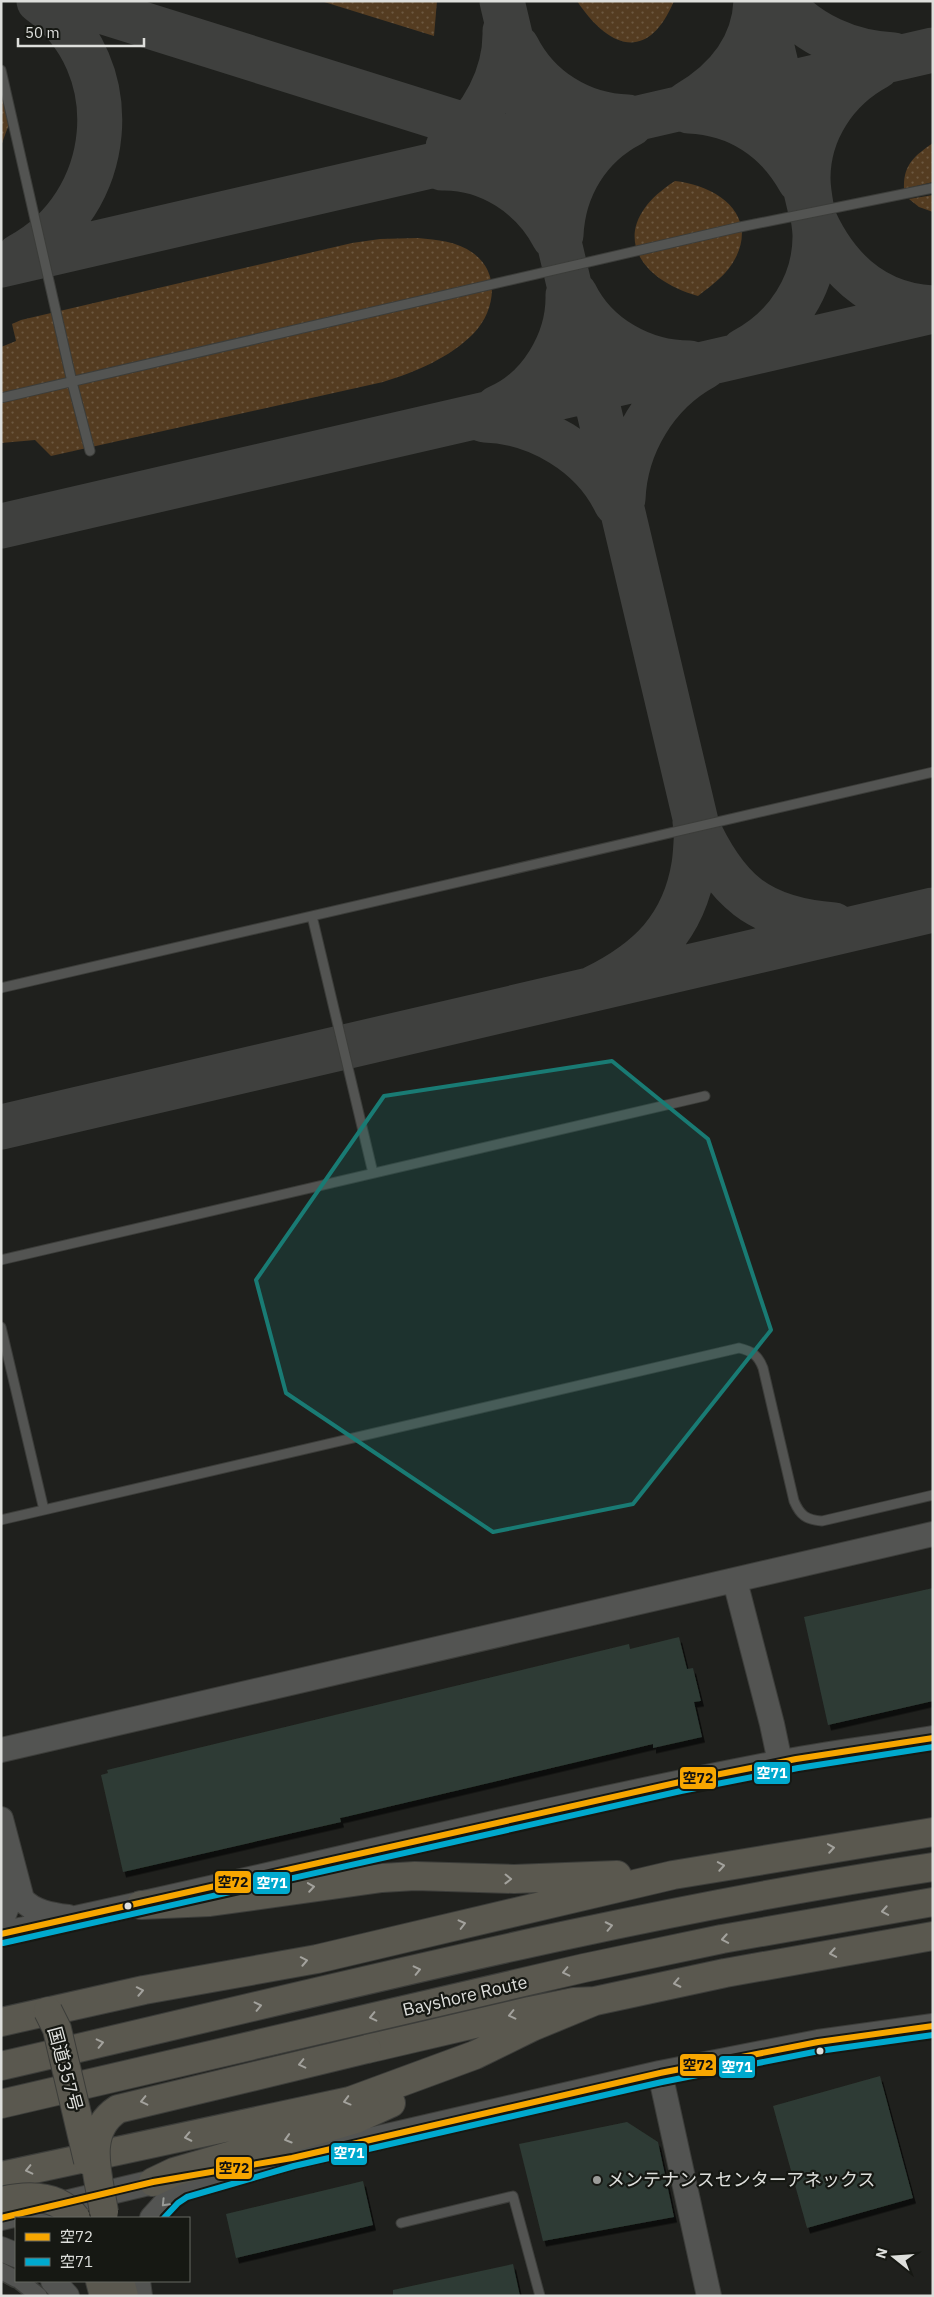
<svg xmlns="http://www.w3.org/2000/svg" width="934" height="2297" viewBox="0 0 934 2297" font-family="'IBM Plex Sans','Noto Sans JP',sans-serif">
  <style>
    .green { fill: url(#green-dots) }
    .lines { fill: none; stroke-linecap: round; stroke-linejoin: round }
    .taxiway { stroke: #3f403e; stroke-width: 45 }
    .building { fill: #2e3b34; filter: url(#shadow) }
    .lane-casing { stroke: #3c3d3a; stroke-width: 11 }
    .street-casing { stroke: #3c3d3a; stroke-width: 19 }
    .secondary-casing { stroke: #3c3d3a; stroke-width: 26 }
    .highway-casing { stroke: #3c3d3a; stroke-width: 30 }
    .lane { stroke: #535452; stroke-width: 9 }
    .street { stroke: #535452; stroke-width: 16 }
    .secondary { stroke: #535452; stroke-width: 24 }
    .highway { stroke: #5a584f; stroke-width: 28 }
    .highway-bridge-casing { stroke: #3c3d3a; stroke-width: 30; stroke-linecap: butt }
    .highway-bridge { stroke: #5a584f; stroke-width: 28 }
    .bus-1-casing { stroke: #161813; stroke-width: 10 }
    .bus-2-casing { stroke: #161813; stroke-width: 10 }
    .bus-1 { stroke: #f7a600; stroke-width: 6 }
    .bus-2 { stroke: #00a9ce; stroke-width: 6 }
    .oneway { stroke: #a3a29d }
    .oneway2 { stroke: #989a97 }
    .marked { fill: #197b74; fill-opacity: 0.2; stroke: #197b74; stroke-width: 4; stroke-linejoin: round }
    .bus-dot { fill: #dedfdc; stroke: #161813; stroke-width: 2 }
    .poi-dot { fill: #9b9c99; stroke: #161813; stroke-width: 2 }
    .labels { text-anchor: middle; stroke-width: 4.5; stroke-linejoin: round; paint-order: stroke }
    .street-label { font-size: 18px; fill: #dedfdc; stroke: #161813 }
    .poi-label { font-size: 18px; fill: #dedfdc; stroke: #161813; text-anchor: start }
    .line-badge { stroke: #161813; stroke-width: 2 }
    .badge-label { font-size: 14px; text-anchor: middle; font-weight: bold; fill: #fff }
    .pale-badge-label { font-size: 14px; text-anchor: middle; font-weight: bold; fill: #111 }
  </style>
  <defs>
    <pattern id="green-dots" width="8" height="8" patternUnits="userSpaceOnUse" patternTransform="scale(1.25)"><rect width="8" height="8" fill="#543c21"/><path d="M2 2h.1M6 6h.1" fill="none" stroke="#6c5841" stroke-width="1.8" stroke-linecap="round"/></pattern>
    <filter id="shadow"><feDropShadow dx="3" dy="5.5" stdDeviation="0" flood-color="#0009"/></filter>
  </defs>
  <rect width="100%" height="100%" fill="#1f201d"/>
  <path class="green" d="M321,1H437L434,36Z
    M577,1H674C648,63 609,49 577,1Z
    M1,93L9,124L1,146Z
    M933,143V182L904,189C903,165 914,156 933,143Z
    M675,181C714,185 758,212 736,257C728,274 712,285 698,296C629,276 609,223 675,181Z
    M933,195V212L919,207L909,199Z
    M418,238C437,240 457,241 473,253C501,273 495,311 474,333C450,358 415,372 383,382L51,456L35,440L1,443V347L16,341L12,324L21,320L352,243L380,239Z"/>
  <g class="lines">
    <path class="taxiway" d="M69,1L496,135L529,141
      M502,1L697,826C696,839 696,852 694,865C684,927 649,961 594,988
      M761,1L811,212C833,265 872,305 933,308
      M780,1C809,35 850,53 894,55
      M517,47C538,89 581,116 628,117
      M687,104C726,81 754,48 756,1
      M689,111C738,113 777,139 800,181
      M448,147C482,118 506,76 505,31
      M442,168C489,167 533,196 554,237
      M561,235C563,188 588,146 631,124
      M19,256C115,205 130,66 39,1
      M1,265L933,50
      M575,294C596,337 643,363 690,363
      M743,351C786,329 816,284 815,234C814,215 808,197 808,178C808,131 836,89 877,67
      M497,408C540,390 569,341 568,295
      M484,420C537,421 593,454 616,503
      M623,499C625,445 656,393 704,367
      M1,526L933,311
      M695,822C726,891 758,919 834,925
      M1,1127L933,910"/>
  </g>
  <path class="building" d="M933,1588V1701L828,1725L804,1617Z
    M679,1637L687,1669L693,1668L701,1701L694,1702L702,1737L653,1748V1744L345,1817L340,1818L341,1822L123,1872L101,1775L108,1773L107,1770L629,1644L630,1649Z
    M880,2076L913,2198L807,2228L773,2106Z
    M627,2122L658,2142L674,2217L543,2241L519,2144Z
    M363,2181L373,2225L236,2258L226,2214Z
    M513,2264L520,2296H393V2290Z"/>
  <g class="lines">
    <defs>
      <path id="lane" d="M1,70L72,382L90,451
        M1,398L740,227L933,188
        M312,916L373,1173
        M1,988L933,772
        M1,1260L705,1096
        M1,1327L44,1510
        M1,1520L739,1348C752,1351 758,1355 763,1368L794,1501C800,1515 806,1520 822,1521L933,1495
        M401,2223L513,2196L540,2296"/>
      <path id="street" d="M1,2271L16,2279
        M20,2281L39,2296"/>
      <path id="secondary" d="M735,1581L772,1724L780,1762
        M1,1750L933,1534
        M1,1819L22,1899C33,1912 52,1915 68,1917
        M1,1922L9,1902L5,1876
        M1,1934C261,1880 517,1813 777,1763C828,1753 881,1747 933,1738
        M660,2073L709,2296
        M1,2218L153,2182L172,2179
        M152,2218L172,2196L184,2189L292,2158L660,2073L818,2042L933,2026
        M1,2249L16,2255
        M53,2281L67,2296
        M138,2281L140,2296"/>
      <path id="highway" d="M141,1905L210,1902L382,1878L415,1876L514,1879L617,1875
        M1,2022L144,1990L317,1959L673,1875L933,1832
        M367,2049L530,2011L574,2002L595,2001L725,1973L933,1936
        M1,2066C310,1995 619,1914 933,1867
        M1,2104L584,1968L722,1939L933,1902
        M1,2176L350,2101L475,2055L532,2027L595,2001
        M153,2182L174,2172L356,2119L391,2103
        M100,2281L104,2296
        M120,2281L124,2296"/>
    </defs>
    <use href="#lane" class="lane-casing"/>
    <use href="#street" class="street-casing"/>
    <use href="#secondary" class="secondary-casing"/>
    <use href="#highway" class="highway-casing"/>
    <use href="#lane" class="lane"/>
    <use href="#street" class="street"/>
    <use href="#secondary" class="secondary"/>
    <use href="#highway" class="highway"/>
    <defs>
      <path id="highway-bridge" d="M48,2011L57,2029L88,2161
        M1,2201C27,2195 58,2194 76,2218
        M104,2212C99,2177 82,2132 118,2109L367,2049"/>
    </defs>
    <use href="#highway-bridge" class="highway-bridge-casing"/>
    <use href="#highway-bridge" class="highway-bridge"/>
    <defs>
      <path id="bus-1" d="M1,1934L680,1782L796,1759L933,1738
        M1,2218L153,2182L292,2158L660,2073L818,2042L933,2026"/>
      <path id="bus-2" d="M3,1943L681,1791L798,1768L933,1747
        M164,2218L178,2203L187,2197L294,2166L662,2082L819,2051L933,2035"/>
    </defs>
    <use href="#bus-1" class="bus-1-casing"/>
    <use href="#bus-2" class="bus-2-casing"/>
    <use href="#bus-1" class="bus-1"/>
    <use href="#bus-2" class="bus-2"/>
  </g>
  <defs><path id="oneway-chevron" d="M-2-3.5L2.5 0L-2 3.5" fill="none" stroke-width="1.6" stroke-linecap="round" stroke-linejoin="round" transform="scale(1.25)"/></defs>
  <g class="oneway">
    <use href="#oneway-chevron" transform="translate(831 1848) rotate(-9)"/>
    <use href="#oneway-chevron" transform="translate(721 1866) rotate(-10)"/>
    <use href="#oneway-chevron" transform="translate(508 1879) rotate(1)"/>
    <use href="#oneway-chevron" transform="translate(311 1887) rotate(-9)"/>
    <use href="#oneway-chevron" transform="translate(885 1911) rotate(170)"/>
    <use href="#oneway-chevron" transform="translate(462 1924) rotate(-14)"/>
    <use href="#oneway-chevron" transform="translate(609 1926) rotate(-12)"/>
    <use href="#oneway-chevron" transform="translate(725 1939) rotate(170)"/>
    <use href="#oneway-chevron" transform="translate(833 1953) rotate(170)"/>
    <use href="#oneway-chevron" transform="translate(304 1961) rotate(-11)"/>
    <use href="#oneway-chevron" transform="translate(417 1970) rotate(-13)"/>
    <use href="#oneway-chevron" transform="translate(566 1972) rotate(167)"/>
    <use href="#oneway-chevron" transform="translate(677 1983) rotate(168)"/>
    <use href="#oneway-chevron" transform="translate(140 1991) rotate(-11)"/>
    <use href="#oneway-chevron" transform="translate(258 2006) rotate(-13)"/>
    <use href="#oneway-chevron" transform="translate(512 2015) rotate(167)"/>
    <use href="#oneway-chevron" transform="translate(373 2017) rotate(167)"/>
    <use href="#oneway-chevron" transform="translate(100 2043) rotate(-13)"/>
    <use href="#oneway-chevron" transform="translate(302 2064) rotate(167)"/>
    <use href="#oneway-chevron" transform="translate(144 2101) rotate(167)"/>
    <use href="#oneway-chevron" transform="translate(347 2101) rotate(165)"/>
    <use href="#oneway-chevron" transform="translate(188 2137) rotate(168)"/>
    <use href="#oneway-chevron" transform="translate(288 2139) rotate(163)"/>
    <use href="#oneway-chevron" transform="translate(29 2170) rotate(167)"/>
  </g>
  <use class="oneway2" href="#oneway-chevron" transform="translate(165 2203) rotate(134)"/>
  <path class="marked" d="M612,1061L708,1139L771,1330L633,1504L493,1532L286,1393L256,1280L384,1096Z"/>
  <g class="bus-dot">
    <circle cx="128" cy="1906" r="4.5"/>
    <circle cx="820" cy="2051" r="4.5"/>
  </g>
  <circle class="poi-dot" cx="597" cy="2180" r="5"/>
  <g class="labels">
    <g class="street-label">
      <text transform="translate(465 1996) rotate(-13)" y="6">Bayshore Route</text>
      <text transform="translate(65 2069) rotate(75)" y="6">国道357号</text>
    </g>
    <g class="poi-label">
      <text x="607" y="2186">メンテナンスセンターアネックス</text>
    </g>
  </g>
  <g class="line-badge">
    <rect x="753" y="1761" width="38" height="24" rx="5" fill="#00a9ce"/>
    <rect x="679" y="1766" width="38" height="24" rx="5" fill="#f7a600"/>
    <rect x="214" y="1870" width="38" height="24" rx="5" fill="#f7a600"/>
    <rect x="252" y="1871" width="39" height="24" rx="5" fill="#00a9ce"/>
    <rect x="679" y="2053" width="38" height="24" rx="5" fill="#f7a600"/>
    <rect x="718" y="2055" width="38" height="24" rx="5" fill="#00a9ce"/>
    <rect x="330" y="2142" width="38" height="24" rx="5" fill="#00a9ce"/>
    <rect x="215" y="2156" width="38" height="24" rx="5" fill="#f7a600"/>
  </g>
  <g class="badge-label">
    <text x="772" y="1778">空71</text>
    <text x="272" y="1888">空71</text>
    <text x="737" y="2072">空71</text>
    <text x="349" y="2158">空71</text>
  </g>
  <g class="pale-badge-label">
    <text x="698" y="1783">空72</text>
    <text x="233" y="1887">空72</text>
    <text x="698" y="2070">空72</text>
    <text x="234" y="2173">空72</text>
  </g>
  <rect width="934" height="2297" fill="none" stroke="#dedfdc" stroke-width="5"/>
  <rect x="15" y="2217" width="175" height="65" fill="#161813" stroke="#666863"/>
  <rect x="25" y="2233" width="25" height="8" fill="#f7a600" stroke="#666863"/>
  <text x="60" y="2242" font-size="15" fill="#dedfdc">空72</text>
  <rect x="25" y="2258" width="25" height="8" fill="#00a9ce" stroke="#666863"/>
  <text x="60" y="2267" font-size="15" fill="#dedfdc">空71</text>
  <g transform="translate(894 2257) rotate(287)" stroke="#161813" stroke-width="4" paint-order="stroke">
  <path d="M0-4L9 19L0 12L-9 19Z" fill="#dedfdc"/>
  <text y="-8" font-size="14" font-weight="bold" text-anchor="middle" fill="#dedfdc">N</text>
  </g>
  <path d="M18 38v8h126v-8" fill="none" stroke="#dedfdc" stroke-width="2.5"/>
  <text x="25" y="38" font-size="15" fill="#dedfdc" stroke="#161813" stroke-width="4" paint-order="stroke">50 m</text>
</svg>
